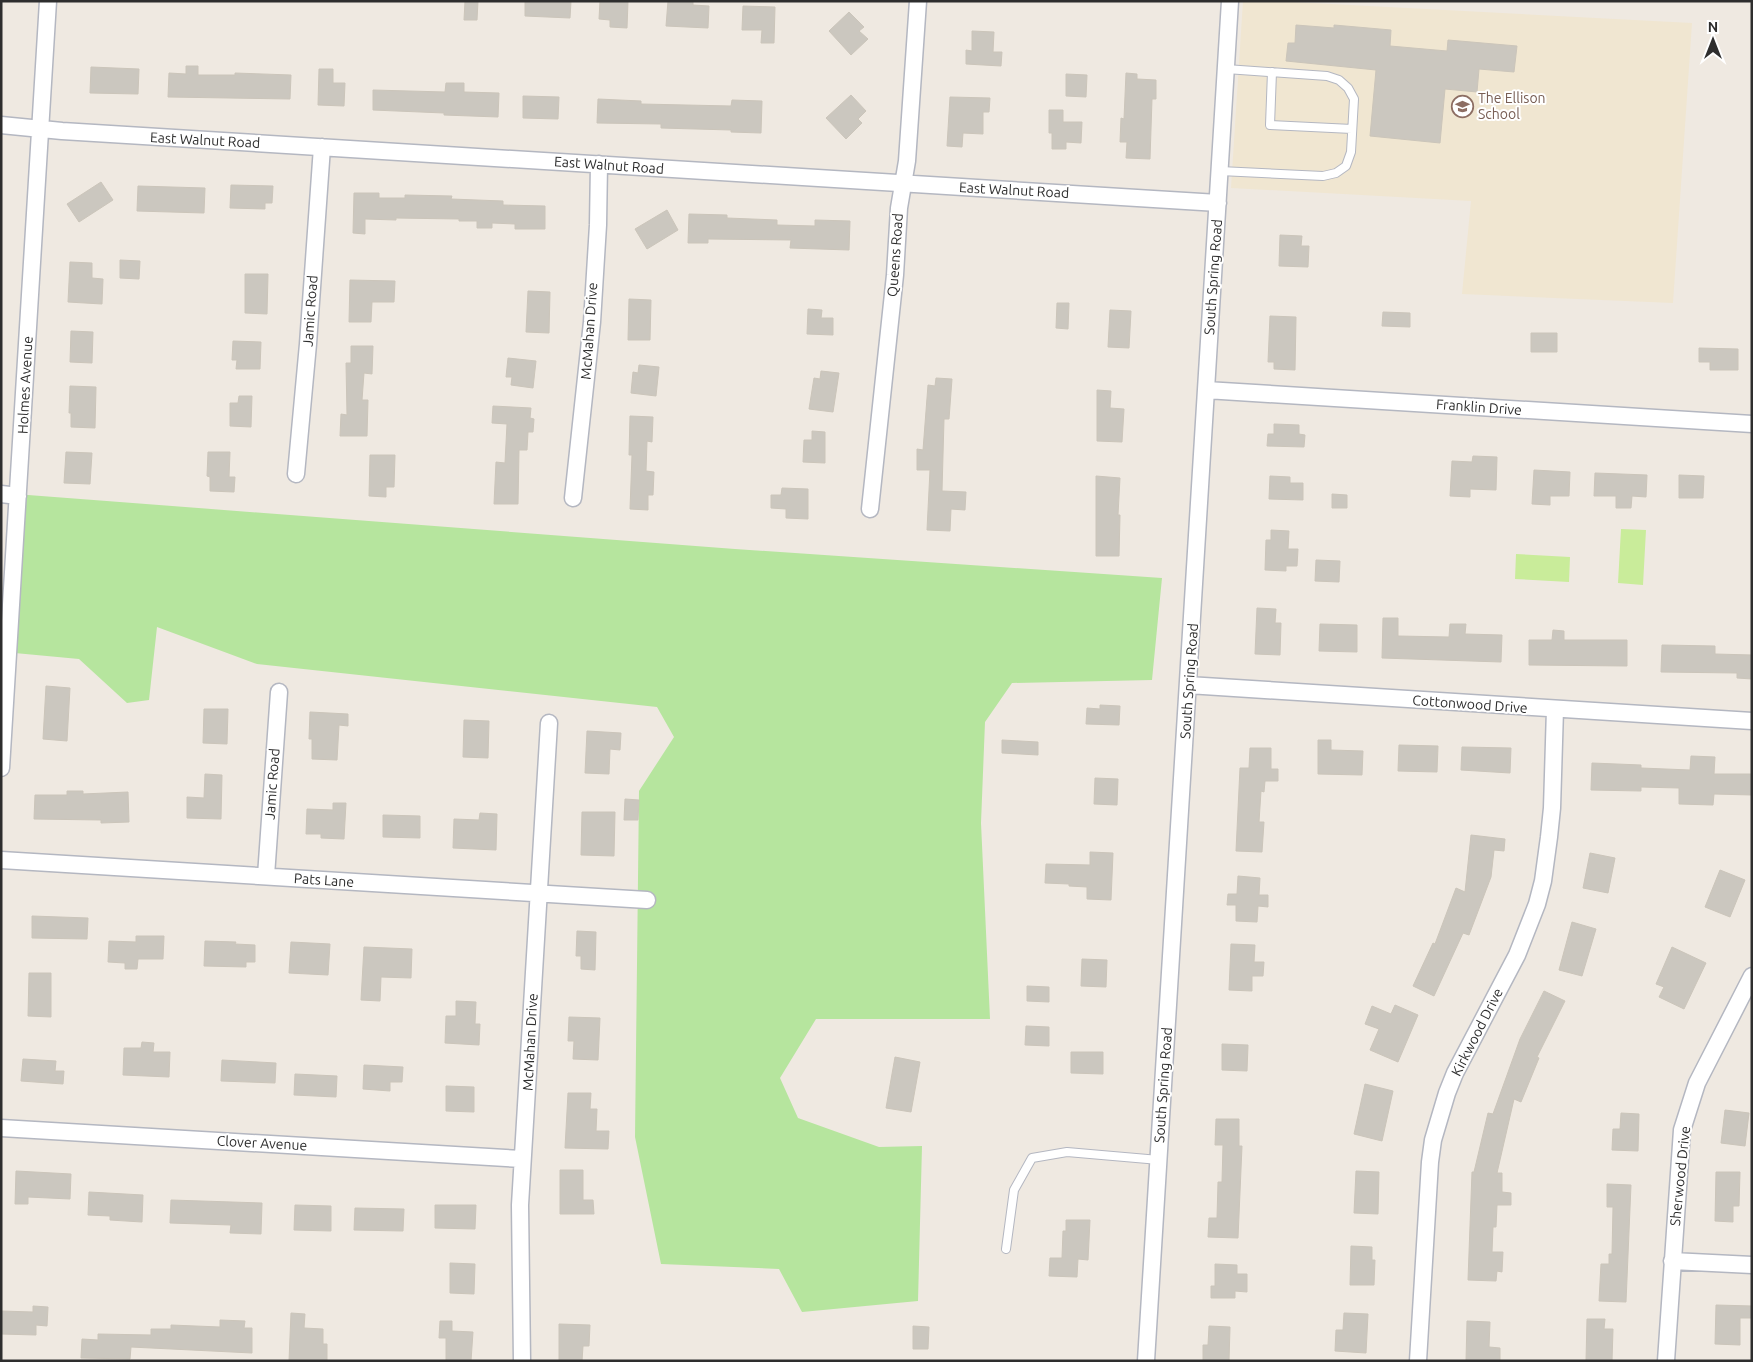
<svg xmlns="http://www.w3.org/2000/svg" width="1753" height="1362" viewBox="0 0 1753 1362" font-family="Ubuntu,sans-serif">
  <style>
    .education { fill: #f0e6d1 }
    .green { fill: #b6e59e }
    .pitch { fill: #c9ec9a }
    .building { fill: #cbc7bf; stroke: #cbc5ba }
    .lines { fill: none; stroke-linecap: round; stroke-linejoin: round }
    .lane-casing { stroke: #b4b7c1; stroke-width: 10 }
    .street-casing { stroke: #b4b7c1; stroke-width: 19 }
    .lane { stroke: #fff; stroke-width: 8 }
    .street { stroke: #fff; stroke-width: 16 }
    .labels { text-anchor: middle; stroke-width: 4; stroke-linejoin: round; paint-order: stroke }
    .education-label { font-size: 14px; fill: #785e54; stroke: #fff; text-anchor: start }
    .street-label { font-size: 14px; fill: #2e2e2e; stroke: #fff }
  </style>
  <rect width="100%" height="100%" fill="#efe9e1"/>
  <path class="education" d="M1243,1H1274L1692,23L1673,303L1462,294L1471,201L1231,188Z"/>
  <path class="green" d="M15,494L735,549L1162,578L1152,680L1012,683L985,722L981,823L990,1019H816L780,1078L798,1118L879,1147L922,1146L918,1301L802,1312L779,1269L661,1264L635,1137L639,791L674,737L657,707L257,664L157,627L149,700L127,703L79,659L4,652Z"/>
  <path class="pitch" d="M1621,529L1646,530L1643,585L1618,583Z
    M1516,554L1570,557L1569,582L1515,579Z"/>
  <path class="building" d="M465,1H478L477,20H464Z
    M525,1H571L570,18L525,16Z
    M600,1H628L627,28L610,27V20L599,19Z
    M668,1L693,2V5L709,6L708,28L666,26Z
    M743,6L775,7L774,43H761L762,30H742Z
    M849,12L864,27L859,31L868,39L851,55L829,31Z
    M1296,25L1334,28V25L1391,30L1390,46L1447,51L1448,40L1517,46L1514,72L1479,69L1477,92L1445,89L1440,143L1370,136L1376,70L1286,61L1288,43H1295Z
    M972,31L994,32L993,52H1002L1001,66L966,64V50L972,51Z
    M186,66H198V75H235V73L291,75L290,99L168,97L169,73L186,74Z
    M91,67L139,69L138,94L90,93Z
    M319,69H333V83H345L344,106L318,105Z
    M1126,73L1137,74V79L1156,80V99H1152L1150,159L1126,158L1127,142H1120L1121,118L1124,119Z
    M1066,74L1087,75L1086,97L1066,96Z
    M446,83H464V92L499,93L498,117L444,115V113L373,110V90L445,92Z
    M851,95L866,111L858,119L862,123L846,139L826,118Z
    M523,96L559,97L558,119L523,118Z
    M950,97L990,98L989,112H983V134L963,133L962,147L947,146Z
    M598,99L641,101V104L731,106L732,100L762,101L761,133L731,132V130L661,128V124L597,123Z
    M1049,110H1063V122H1082L1081,143L1066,142V149H1052V133H1049Z
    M101,182L113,200L79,222L67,204Z
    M231,185L273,186L272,203H265V209L230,208Z
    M138,186L205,188L204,213L137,211Z
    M354,193H379V198H405V195L452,196L451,199L503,201V205L545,206V229H515V224L492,223V228H477V221H459V219L396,218V220L365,219V234L353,233Z
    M667,210L678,230L647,249L635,229Z
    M689,214L727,215V218L777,220V225L815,226V220L850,221L849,250L790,248L791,240L708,239V243H688Z
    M1280,235L1302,236L1301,246H1309L1308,267L1279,266Z
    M120,260L140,261L139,279L120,278Z
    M70,262L92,263V278L103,279L102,304L68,302Z
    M245,274H268L267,314L245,313Z
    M350,280L395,281L394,302H372L371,322H349Z
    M528,291L550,292L549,333L526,332Z
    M629,299L651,300L650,340H628Z
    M1057,303H1069L1068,329L1056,328Z
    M808,309L822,310L821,318H833V335L807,334Z
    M1110,310L1131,311L1129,348L1108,347Z
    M1383,312L1410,313V327L1382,326Z
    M1270,316L1296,317L1295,370L1274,369V362H1268Z
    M71,331L93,332L92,363L70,362Z
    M1531,333H1557V352H1531Z
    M233,341L261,342L260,369H236L237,360H232Z
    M351,346H373L372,374L364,373L362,400H368L367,436H340L341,414L347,415L346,363H351Z
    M1699,348L1738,349V370H1710V362H1699Z
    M508,358L536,361L533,388L511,385L512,377H506Z
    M639,365L659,367L656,396L631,393L633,372L638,373Z
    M821,371L839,373L833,412L809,409L814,378L820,379Z
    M936,378L952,379L949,419H944L942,491L966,492L965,510L951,509L950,531L927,530L930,470H917V449L923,450L928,385L935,386Z
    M70,386L96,387L95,428L71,427V413H69Z
    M1097,390L1111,391L1110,408L1124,409L1122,442L1097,441Z
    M239,396H252L251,427L230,426V403H238Z
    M493,406L531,408L530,418L534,419L533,432H528L527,450H519L518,504H494L496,462L505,463L507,424L492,423Z
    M630,416L653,417L652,442L647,441L646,471L654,472L653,495H648V510L630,509L632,455H629Z
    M1274,424L1299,425V434L1305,435L1304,447L1267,446L1268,434H1274Z
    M812,431L825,432V463L803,462L804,440H812Z
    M66,452L92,453L90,484L64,483Z
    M208,452H230L229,477H235L234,492L210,491V477L207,476Z
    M370,455H395L394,487H386V497L369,496Z
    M1473,456L1497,457L1496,490L1470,489V497L1450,496L1452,461L1472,462Z
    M1534,470L1570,472L1569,496H1550V505L1532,504Z
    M1595,473L1647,475L1646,497L1632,496L1631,508H1616V496H1594Z
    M1679,475L1704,476L1703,498H1679Z
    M1096,476L1120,478L1118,515H1120L1119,556H1096Z
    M1270,476L1290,477V483H1303V500L1269,499Z
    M782,488L808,489V519L786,518V509L771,508V495H781Z
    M1332,494L1347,495V508H1332Z
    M1271,530L1289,531L1288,549H1298L1297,566H1286V571L1265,570L1266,540H1271Z
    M1316,560L1340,561L1339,582L1315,581Z
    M1257,608L1276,609L1275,623H1281L1280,655L1255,654Z
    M1383,618H1398V636L1449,637L1450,624H1466L1465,634L1502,635L1501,662L1382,658Z
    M1320,624L1357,625V652L1319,651Z
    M1553,630L1564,631V640H1627V666L1529,665V640H1552Z
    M1662,645L1715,646V654L1752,655V679L1737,678V673L1661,672Z
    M46,686L70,688L67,741L43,739Z
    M1100,705L1120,706L1119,725L1086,724L1087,708L1100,709Z
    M204,709H228L227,744L203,743Z
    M310,712L348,714V726L339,725L337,760L312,759V739H309Z
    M464,720L489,721L488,758L463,757Z
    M587,731L621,733L620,750L610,749L609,774L585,773Z
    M1002,740L1038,742V755L1002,753Z
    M1318,740H1331V750L1363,751L1362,775L1318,774Z
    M1399,745L1438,746L1437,772L1398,771Z
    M1462,747L1511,748L1510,773L1461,770Z
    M1250,748H1271V769H1278V781H1265L1264,792L1261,791L1259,822H1264L1262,852L1236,851L1240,768H1249Z
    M1691,756L1715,757L1714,774H1752V795L1714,794L1713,805L1679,804V788L1641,787V791L1591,790L1592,763L1641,765V768L1690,770Z
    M205,774L222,775L221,819L187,818V797L204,798Z
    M1095,778L1118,779L1117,805L1094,804Z
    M67,791H83V794L128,792L129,822L101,823V820L34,819L35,795H67Z
    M625,799L639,800L638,820H624Z
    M333,803H346L344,839L321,838V834H306L307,809L333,810Z
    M582,812H615L614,856L581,855Z
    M480,813L497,814L496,850L453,848L454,819L479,820Z
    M383,815L420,816V838L383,837Z
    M1471,835L1505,839L1504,851L1494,850L1491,877L1469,935L1463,933L1434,996L1413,986L1433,943L1435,944L1456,888L1465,892Z
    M1090,852L1113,853L1111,900L1087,899V887L1069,886V884L1045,883L1046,864L1090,865Z
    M1590,853L1615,858L1608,893L1583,888Z
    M1720,870L1745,880L1730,917L1705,907Z
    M1238,876L1260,878L1259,895H1268V907L1258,906L1257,922L1236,921V905H1227L1228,894H1237Z
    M32,916L88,918L87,939L32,938Z
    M1572,922L1596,929L1582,976L1559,970Z
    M577,931L596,932L595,970L581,969V956H576Z
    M136,936H164L163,959H138L137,969H125V963L108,962L109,941L136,942Z
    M205,941L236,942L235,944L255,945V962H246V967L204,966Z
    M291,942L330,944L328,975L289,973Z
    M1231,944L1255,945L1254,962H1264L1263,976H1252V991L1229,990Z
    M364,947L412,949L411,978L381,977L380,1001L361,1000Z
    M1672,947L1706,963L1684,1009L1659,997L1664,987L1656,984Z
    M1082,959L1107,960L1106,987L1081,986Z
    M29,973H51V1017L28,1016Z
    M1027,986L1049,987V1002L1027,1001Z
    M1544,991L1565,1001L1537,1057L1539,1058L1521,1102L1514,1099L1497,1173H1502V1192L1511,1193V1205H1497L1496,1227H1493L1492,1252H1503L1502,1272L1497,1271L1496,1281L1468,1280L1472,1172H1474L1488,1113L1493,1114L1520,1039Z
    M456,1001L476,1002L475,1024H480L479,1045L445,1043L446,1016H456Z
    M1395,1005L1418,1015L1398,1062L1370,1050L1379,1029L1365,1024L1372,1006L1391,1014Z
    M569,1017L600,1018L598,1060L573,1059L574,1041H568Z
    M1026,1026L1049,1027V1046L1025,1045Z
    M142,1042L154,1043L153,1052H170L169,1077L123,1075L124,1048H141Z
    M1222,1044L1248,1045L1247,1071L1222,1070Z
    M1071,1052H1103V1074L1071,1073Z
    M895,1057L920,1062L911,1112L886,1108Z
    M23,1059L56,1061L55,1071H64L63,1084L21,1081Z
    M222,1060L276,1063L275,1083L221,1081Z
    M364,1065L403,1067L402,1082H390V1091L363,1089Z
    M295,1074L337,1076L336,1097L294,1095Z
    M1365,1084L1393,1091L1382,1141L1354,1134Z
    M446,1086L474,1087V1112L446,1111Z
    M568,1093H591L590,1109H597L596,1131H609L608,1149L565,1148Z
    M1725,1110L1749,1113L1745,1146L1721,1143Z
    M1621,1113L1639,1114L1638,1151L1612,1150L1613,1129H1620Z
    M1216,1119H1239V1146H1242L1238,1238L1208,1237L1209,1218H1217L1218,1182H1222L1223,1145H1215Z
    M560,1170H583V1200H593L594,1214H560Z
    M16,1171L71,1174L70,1199L28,1197V1204H15Z
    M1356,1171L1379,1172L1378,1214L1354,1213Z
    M1716,1172H1740L1739,1206H1733V1222L1715,1221Z
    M1607,1184L1631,1185L1626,1302L1599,1301L1601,1264H1609V1254H1612L1613,1207H1607Z
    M89,1192L143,1195L142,1222L110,1220V1216L88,1215Z
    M171,1200L262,1203L261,1234L230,1233L231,1225L170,1223Z
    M295,1205L331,1206V1231L294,1230Z
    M435,1205H476L475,1229L435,1228Z
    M355,1208L404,1209L403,1231L354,1230Z
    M1066,1220H1090L1088,1260L1078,1259L1077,1277L1049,1276L1050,1258H1062L1063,1231H1066Z
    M1351,1246L1372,1247V1260H1375L1374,1285H1350Z
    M450,1263L475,1264L474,1294L450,1293Z
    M1215,1264L1237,1265V1274H1247V1292L1235,1291V1298H1211V1286H1215Z
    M1716,1305L1752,1306V1318H1740V1345L1715,1344Z
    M33,1306L48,1307L47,1326L36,1325V1335L1,1334V1311L33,1312Z
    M291,1313L305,1314L304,1328L323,1329V1344H327V1361H289Z
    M1344,1313L1368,1314L1366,1353L1335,1351L1336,1330H1343Z
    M1587,1319H1605L1604,1329H1613L1612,1361H1586Z
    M220,1320L245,1321L244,1328H252V1353L131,1347L130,1359L81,1358L82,1339L98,1340V1334L151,1335V1329H171V1325L220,1327Z
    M440,1321H452V1331L473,1332L471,1361H446V1338H439Z
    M1467,1321L1490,1322L1489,1347L1500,1348V1361H1466Z
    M559,1324L590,1325L589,1346H583L582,1361H559Z
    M913,1326L929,1327L928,1349H913Z
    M1209,1326L1230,1327L1229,1361H1203V1345H1208Z"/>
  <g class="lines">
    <defs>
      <path id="lane" d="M1272,72L1270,125L1352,129
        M1220,171L1323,176L1336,173L1346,166L1351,152L1354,99L1348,88L1339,80L1327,76L1226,69
        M1006,1249L1014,1190L1032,1158L1067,1152L1159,1160"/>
      <path id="street" d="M1,125L62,131L1218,203
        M1206,390L1752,424
        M296,474L308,344L322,147
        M1,494L18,496
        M573,498L592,322L598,225L599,164
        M870,509L895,275L899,208L907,161L918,1
        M1188,685L1752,721
        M1,768L48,1
        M1,860L647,900
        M266,876L279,692
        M1,1128L522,1159
        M1672,1261L1752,1265
        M522,1361L520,1205L549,723
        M1146,1361L1230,1
        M1418,1361L1430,1162L1433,1140L1447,1093L1455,1073L1517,955L1537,904L1543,881L1549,837L1552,808L1555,709
        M1666,1361L1682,1130L1697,1083L1752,976"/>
    </defs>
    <use href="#lane" class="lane-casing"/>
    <use href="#street" class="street-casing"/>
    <use href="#lane" class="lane"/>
    <use href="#street" class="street"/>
  </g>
  <defs>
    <symbol id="school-ring" viewBox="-11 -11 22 22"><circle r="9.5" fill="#fff" stroke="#8d6e63" stroke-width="1.5"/><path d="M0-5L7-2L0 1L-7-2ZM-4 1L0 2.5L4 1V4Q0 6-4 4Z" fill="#8d6e63"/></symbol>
  </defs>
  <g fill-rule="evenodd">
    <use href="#school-ring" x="1450" y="94" width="25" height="25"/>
  </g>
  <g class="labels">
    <g class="education-label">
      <text x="1478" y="103">The Ellison<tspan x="1478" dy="16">School</tspan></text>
    </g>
    <g class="street-label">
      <text transform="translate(205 140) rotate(3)" y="5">East Walnut Road</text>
      <text transform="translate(609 165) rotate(4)" y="5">East Walnut Road</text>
      <text transform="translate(1014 190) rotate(3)" y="5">East Walnut Road</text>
      <text transform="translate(895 255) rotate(-86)" y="5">Queens Road</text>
      <text transform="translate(1213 277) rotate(-86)" y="5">South Spring Road</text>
      <text transform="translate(310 311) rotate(-86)" y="5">Jamic Road</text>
      <text transform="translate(589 331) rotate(-86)" y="5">McMahan Drive</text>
      <text transform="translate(25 385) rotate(-87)" y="5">Holmes Avenue</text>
      <text transform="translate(1479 407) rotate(4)" y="5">Franklin Drive</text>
      <text transform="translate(1189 681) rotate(-86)" y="5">South Spring Road</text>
      <text transform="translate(1470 704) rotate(4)" y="5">Cottonwood Drive</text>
      <text transform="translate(272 784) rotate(-86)" y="5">Jamic Road</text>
      <text transform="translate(324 880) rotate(4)" y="5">Pats Lane</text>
      <text transform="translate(1477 1032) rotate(-63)" y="5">Kirkwood Drive</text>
      <text transform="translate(530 1042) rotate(-87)" y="5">McMahan Drive</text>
      <text transform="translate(1163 1085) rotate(-86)" y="5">South Spring Road</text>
      <text transform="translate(262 1143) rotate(3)" y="5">Clover Avenue</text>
      <text transform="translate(1680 1176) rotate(-84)" y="5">Sherwood Drive</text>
    </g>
  </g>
  <rect width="1753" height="1362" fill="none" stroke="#2e2e2e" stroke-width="5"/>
  <g transform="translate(1713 40)" stroke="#ffffff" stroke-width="4" paint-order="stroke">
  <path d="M0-4L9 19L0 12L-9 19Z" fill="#2e2e2e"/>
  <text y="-8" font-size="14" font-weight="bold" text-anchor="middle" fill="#2e2e2e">N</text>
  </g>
</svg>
